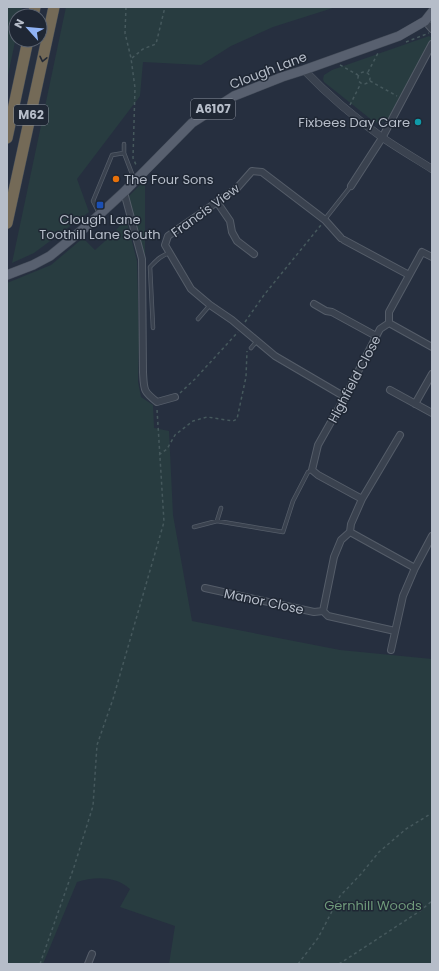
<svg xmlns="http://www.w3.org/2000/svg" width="439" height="971" viewBox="0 0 439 971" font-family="Poppins,sans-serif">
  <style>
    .green { fill: #283c40 }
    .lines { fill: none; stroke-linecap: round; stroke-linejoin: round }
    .service-casing { stroke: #555d69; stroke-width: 4.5 }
    .minor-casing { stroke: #555d69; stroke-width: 8 }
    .tertiary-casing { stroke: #555d69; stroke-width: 8 }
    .primary-casing { stroke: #434b58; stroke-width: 10 }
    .motorway-casing { stroke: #424a56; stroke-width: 12 }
    .path { stroke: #46595d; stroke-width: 1.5; stroke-dasharray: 3 3; stroke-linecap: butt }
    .service { stroke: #3a424f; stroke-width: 3 }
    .minor { stroke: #3a424f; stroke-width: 6 }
    .tertiary { stroke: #3a424f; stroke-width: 7 }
    .primary { stroke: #58606f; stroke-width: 9 }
    .motorway { stroke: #746a57; stroke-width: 11 }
    .oneway { stroke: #232a36 }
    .culture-dot { fill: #0f9aa8; stroke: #1f2734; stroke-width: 1.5 }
    .food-dot { fill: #e8710a; stroke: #1f2734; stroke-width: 1.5 }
    .transit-dot { fill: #1a4fb4; stroke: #1f2734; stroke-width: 1.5 }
    .labels { text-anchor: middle; stroke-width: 3; stroke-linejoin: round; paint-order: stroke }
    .shield { fill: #1f2734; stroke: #89909c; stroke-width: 1 }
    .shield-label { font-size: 12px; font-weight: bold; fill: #b6bdc9 }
    .street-label { font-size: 13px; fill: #b6bdc9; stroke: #1f2734 }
    .poi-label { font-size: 13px; fill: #b6bdc9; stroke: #1f2734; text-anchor: end }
    .park-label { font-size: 13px; fill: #6e997a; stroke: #1f2734 }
  </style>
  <rect width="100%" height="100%" fill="#262f3f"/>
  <path class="green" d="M7,7H22L21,16H16V37L7,80Z
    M66,7H336L273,27L231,46L201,65L143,62L140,96L77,179L89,212L34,253L12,263Z
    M429,36L432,38L388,120L378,123L373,121L324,82L323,79L324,75L332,70Z
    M145,180V263L127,198Z
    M126,218L137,261L139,340L138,382L141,397L153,405L154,428L169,431L173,515L192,621L340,650L432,659V964H169L175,926L120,907L130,889C117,876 94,876 77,882L43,964H7V283L51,265L83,238L95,250L113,234Z"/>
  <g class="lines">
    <defs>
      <path id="service" d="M124,144V153
        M99,213L93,201L112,155L124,153L134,179
        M325,219L351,186
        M198,319L210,305
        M153,328L150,267C156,261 161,255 170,253
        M251,348L257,341
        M217,521L221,508
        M194,527L217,521L283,532L293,501L308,472L312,470"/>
      <path id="minor" d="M425,21L432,29
        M351,186L382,138L432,44
        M124,192L142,259L143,372C144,390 143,391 157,402L175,397
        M217,202L230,221L232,232L237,241L254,254
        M341,238L325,220L262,172L252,171L237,188L168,236L165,245L191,289L210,305L232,320L275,356L345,397
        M344,240L409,275
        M314,304L326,311L332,312L376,336
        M389,323L380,329L345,397L318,445L312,470L318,475L362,499L351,524L350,532L415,568
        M389,323V312L422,252L432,257
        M389,323L432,347
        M390,390L432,413
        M415,404L432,374
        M362,499L400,435
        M350,532L341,540L334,557L323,611L328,616L395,631
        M205,588L314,612L323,611
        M391,650L403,596L415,568L432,536
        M88,964L92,954"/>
      <path id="tertiary" d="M304,70C328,95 355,118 383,138C399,149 416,159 432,169"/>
      <path id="primary" d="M7,275L33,265L50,256L87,226L124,192L192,123L234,96L282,77L304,70L399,36L425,21L432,12"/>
      <path id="motorway" d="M33,16L35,7
        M7,138L28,40
        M7,223L54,7"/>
    </defs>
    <use href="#service" class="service-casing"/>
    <use href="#minor" class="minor-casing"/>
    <use href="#tertiary" class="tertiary-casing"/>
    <use href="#primary" class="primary-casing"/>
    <use href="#motorway" class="motorway-casing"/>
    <path class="path" d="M126,7L125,33L131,58L135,88L133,158L137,167
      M406,42L429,33
      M132,58L143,49L156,44L165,7
      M340,65L358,75
      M358 78a6 6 0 1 1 12 0a6 6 0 1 1-12 0Z
      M368,72L378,53
      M370,81L397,96
      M350,105L361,83
      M245,322L264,295L321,225
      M180,393L195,379L238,332
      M159,455L167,449L175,435L193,421L207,417L233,421L237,419L246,377L247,351
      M40,964L74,867L93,806L97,745L113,699L164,522L157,409
      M298,964L318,938L340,896L361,874L379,852L406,829L432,813
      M339,964L420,911L432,901"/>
    <use href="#service" class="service"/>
    <use href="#minor" class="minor"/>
    <use href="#tertiary" class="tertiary"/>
    <use href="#primary" class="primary"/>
    <use href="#motorway" class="motorway"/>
  </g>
  <defs><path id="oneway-chevron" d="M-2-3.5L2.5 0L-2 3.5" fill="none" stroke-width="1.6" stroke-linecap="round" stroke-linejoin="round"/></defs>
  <use class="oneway" href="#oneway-chevron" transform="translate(43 59) rotate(102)"/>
  <circle class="culture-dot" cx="418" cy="122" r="4"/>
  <circle class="food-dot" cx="116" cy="179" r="4"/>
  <rect class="transit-dot" x="96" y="201" width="8" height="8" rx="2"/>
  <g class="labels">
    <g class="shield">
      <rect x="191" y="99" width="44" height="20" rx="3"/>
      <rect x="14" y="105" width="34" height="20" rx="3"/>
    </g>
    <g class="shield-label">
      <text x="213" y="113">A6107</text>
      <text x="31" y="119">M62</text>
    </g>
    <g class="street-label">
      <text transform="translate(268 70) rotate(-21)" y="5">Clough Lane</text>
      <text transform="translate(205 210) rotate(-36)" y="5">Francis View</text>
      <text transform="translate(354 379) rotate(-62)" y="5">Highfield Close</text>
      <text transform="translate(264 601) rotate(12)" y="5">Manor Close</text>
    </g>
    <g class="poi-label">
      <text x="410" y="127">Fixbees Day Care</text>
      <text x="124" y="184" text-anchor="start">The Four Sons</text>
      <text x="100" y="224" text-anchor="middle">Clough Lane<tspan x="100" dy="15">Toothill Lane South</tspan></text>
    </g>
    <g class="park-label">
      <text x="373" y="910">Gernhill Woods</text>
    </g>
  </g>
  <rect width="439" height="971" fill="none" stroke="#b6bdc9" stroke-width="16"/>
  <g transform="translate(28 28) rotate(297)"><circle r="19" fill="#1f2734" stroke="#5b6370"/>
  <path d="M0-3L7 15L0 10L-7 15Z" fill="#90b3f5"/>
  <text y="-6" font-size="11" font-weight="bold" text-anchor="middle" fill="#b6bdc9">N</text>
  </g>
</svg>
